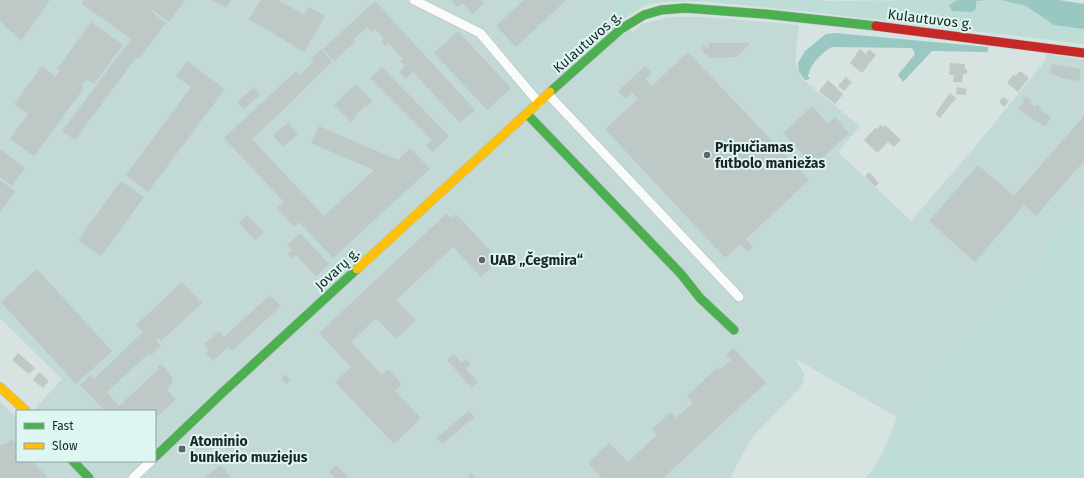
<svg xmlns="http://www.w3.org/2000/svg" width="1084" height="478" viewBox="0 0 1084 478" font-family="'Fira Sans',sans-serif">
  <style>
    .built { fill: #c2d9d6 }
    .green { fill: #beddd7 }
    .forest { fill: #98c8c1 }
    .building { fill: #bec8c6 }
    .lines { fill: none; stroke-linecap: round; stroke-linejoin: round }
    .street-casing { stroke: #b5c0be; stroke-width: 10 }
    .fast-casing { stroke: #b5c0be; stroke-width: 10 }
    .slow-casing { stroke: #b5c0be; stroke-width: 10 }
    .jam-casing { stroke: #b5c0be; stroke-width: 10 }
    .street { stroke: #f9fbfa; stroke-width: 9 }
    .fast { stroke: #4caf50; stroke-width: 9 }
    .slow { stroke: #ffc107; stroke-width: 9 }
    .jam { stroke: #c62828; stroke-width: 9 }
    .poi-dot { fill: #5d6866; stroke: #ddf6f2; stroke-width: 1.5 }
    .labels { text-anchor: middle; stroke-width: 4; stroke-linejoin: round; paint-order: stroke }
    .street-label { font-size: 14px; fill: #1c2524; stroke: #ddf6f2 }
    .poi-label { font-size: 14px; font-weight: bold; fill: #1c2524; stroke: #ddf6f2; text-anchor: start }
  </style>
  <rect width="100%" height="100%" fill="#d6e3e0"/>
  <path class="built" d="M0,0H609L615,8L621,21L633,32L642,24L669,17H705L799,25L795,61L802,79L860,126L838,152L911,221L974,148L1045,61L1046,54L1084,60V206L897,417L794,358L804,373L803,382L799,389L752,437L733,472L731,478H0V402L17,418V461H155V411H33L62,379L0,318Z"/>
  <path class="green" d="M609,0H818L824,1L957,0L949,5L976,1L1001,0L1026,6L1054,25L1084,29V44L811,12L700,1L663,2L651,4L642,7L621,21L615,8Z
    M1084,206V478H865C881,462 889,438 897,417Z"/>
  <path class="forest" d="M957,0H990L976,1V9L971,12L952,11L949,5Z
    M1001,0H1059L1084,4V29L1054,25L1026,6Z
    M835,33L988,47V51L986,52L932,51L903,82L898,75L915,54L912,48L832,47C821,53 811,63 808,76L810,79L805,80L799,72L798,63L805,51L826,34Z"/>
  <path class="building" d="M0,0H50L21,41L0,21Z
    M84,0H183L185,1L169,22L153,10L152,12L166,23L139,59L136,58L75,140L62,131L131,39L82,4Z
    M212,0H231L226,8Z
    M261,0H278L304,15L309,7L325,16L304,52L249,19Z
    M451,0H480L484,3L473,14L462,3L458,7Z
    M524,0H566L516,47L496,26Z
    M375,1L475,110L460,123L413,72L406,79L399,72L405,66L400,61L403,59L388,43L385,46L381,41L384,38L375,29L372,32L367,27L354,39L356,41L334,61L323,49Z
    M91,22L123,45L94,84L86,79L81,86L84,88L34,156L10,139L28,114L14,104L42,66L55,77L60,71L57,69Z
    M458,31L511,88L487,110L434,53Z
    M709,43H750L737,57L709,58V54L707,56L700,48L703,44L707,48L709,46Z
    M321,49L332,62L300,93V94L252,139L324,216L374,170L311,143L319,126L398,160L410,148L430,169L333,258L299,222L294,227L277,208L284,202L224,138L296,71L300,75L313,61L311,59Z
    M860,49L866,54L869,49L876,55L862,73L850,63Z
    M688,52L809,180L746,239L753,247L748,252L740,244L725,258L605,129L638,99L632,92L625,99L618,91L645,66L652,73L645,79L652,86Z
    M187,61L225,89L148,192L126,175L191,87L176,76Z
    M950,63L965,64V69H967V74H963L962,82H953L954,75H949Z
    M1052,64L1081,69L1079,81L1059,78V76L1050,74Z
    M382,67L449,136L433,152L426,146L432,140L370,78Z
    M1020,71L1029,78L1018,92L1007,83L1013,75L1015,76Z
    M846,77L852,82L844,91L838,86Z
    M828,80L843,94L835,104L819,91Z
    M356,84L373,101L366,107L365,106L356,115L357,116L351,122L334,105Z
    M254,87L260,95L243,109L237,102Z
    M957,87L967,89L966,95L956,94Z
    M950,93L956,98L940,118L935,114Z
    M1025,96L1032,100L1030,103L1035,107L1037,104L1041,107L1039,109L1051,117L1045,127L1018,109L1025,100L1023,99Z
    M1003,97L1009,101L1004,107L999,102Z
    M812,106L828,124L835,117L849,133L814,166L783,133Z
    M1084,116V161L1036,216L1024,205L975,262L929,221L978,165L1014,196Z
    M288,123L298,134L283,147L273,135Z
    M881,125L883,127L885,125L901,140L894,147L888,142L877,153L864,140L875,128L877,129Z
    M0,149L25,168L12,186L0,177Z
    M869,172L879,183L875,187L865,176Z
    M0,180L15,191L0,212Z
    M121,181L144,197L101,256L78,240Z
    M446,214L451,218L456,214L499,260L481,277L453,247L396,300L416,320L396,339L376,318L351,342L382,375L388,369L402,384L395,391L421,418L394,444L335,382L351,367L319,333Z
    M247,215L264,232L255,240L239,223Z
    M300,233L329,264L316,276L296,255L292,258L288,254L292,250L287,245Z
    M37,269L112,351L76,384L1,302Z
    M182,282L202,303L161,341L158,338L156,340L161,346L150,356L148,354L107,392L119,406L159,369L157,367L161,364L171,375L173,381L167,390L176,399L155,419V411H105L80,385L91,375L94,379L143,332L136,325Z
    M270,295L281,306L232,351L228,347L213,361L206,353L209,350L204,344L219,331L224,337Z
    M733,348L766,383L663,478H602L588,463L609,443L628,462L657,435L652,429L671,412L676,418L693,403L687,396L718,367L720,370L731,360L726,355Z
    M18,353L35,368L29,374L12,360Z
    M454,354L461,363L466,359L471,365L466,369L478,382L471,388L447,360Z
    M39,372L49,381L43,388L33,380Z
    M285,374L291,380L286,384L281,378Z
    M469,411L475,417L442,444L436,438Z
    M11,439L17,445V461H32L48,478H0V445L6,444Z
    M221,465L231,478H204Z
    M336,465L349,478H335L329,472Z
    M471,473L477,478H468Z"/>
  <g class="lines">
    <defs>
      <path id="street" d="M414,0L480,33L539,103
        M548,94L739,297
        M133,478L151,461"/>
      <path id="fast" d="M550,92L621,29L644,15L661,10L685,8L765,14L876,26
        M527,114L681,274L700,298L734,330
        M155,457L221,394L357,269
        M73,461L89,478"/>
      <path id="slow" d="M357,269L550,92
        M0,387L26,411"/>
      <path id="jam" d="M876,26L1084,53"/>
    </defs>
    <use href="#street" class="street-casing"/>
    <use href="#fast" class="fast-casing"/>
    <use href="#slow" class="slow-casing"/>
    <use href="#jam" class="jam-casing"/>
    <use href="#street" class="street"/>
    <use href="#fast" class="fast"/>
    <use href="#slow" class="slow"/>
    <use href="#jam" class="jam"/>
  </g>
  <g class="poi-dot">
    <circle cx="707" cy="155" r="4"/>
    <circle cx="482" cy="260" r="4"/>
    <rect x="178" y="445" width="8" height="8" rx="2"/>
  </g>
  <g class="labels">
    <g class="street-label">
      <text transform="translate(930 19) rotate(7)" y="5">Kulautuvos g.</text>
      <text transform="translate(587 42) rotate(-41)" y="5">Kulautuvos g.</text>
      <text transform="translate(337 269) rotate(-43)" y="5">Jovarų g.</text>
    </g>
    <g class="poi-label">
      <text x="715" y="152">Pripučiamas<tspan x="715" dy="16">futbolo maniežas</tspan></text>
      <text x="490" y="265">UAB „Čegmira“</text>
      <text x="190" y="446">Atominio<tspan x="190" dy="16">bunkerio muziejus</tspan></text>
    </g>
  </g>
  <rect x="16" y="410" width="140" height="52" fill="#ddf6f2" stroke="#90a2a0"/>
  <rect x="24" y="423" width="20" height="6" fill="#4caf50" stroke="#90a2a0"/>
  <text x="52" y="430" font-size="12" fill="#1c2524">Fast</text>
  <rect x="24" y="443" width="20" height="6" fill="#ffc107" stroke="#90a2a0"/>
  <text x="52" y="450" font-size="12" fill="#1c2524">Slow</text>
</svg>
